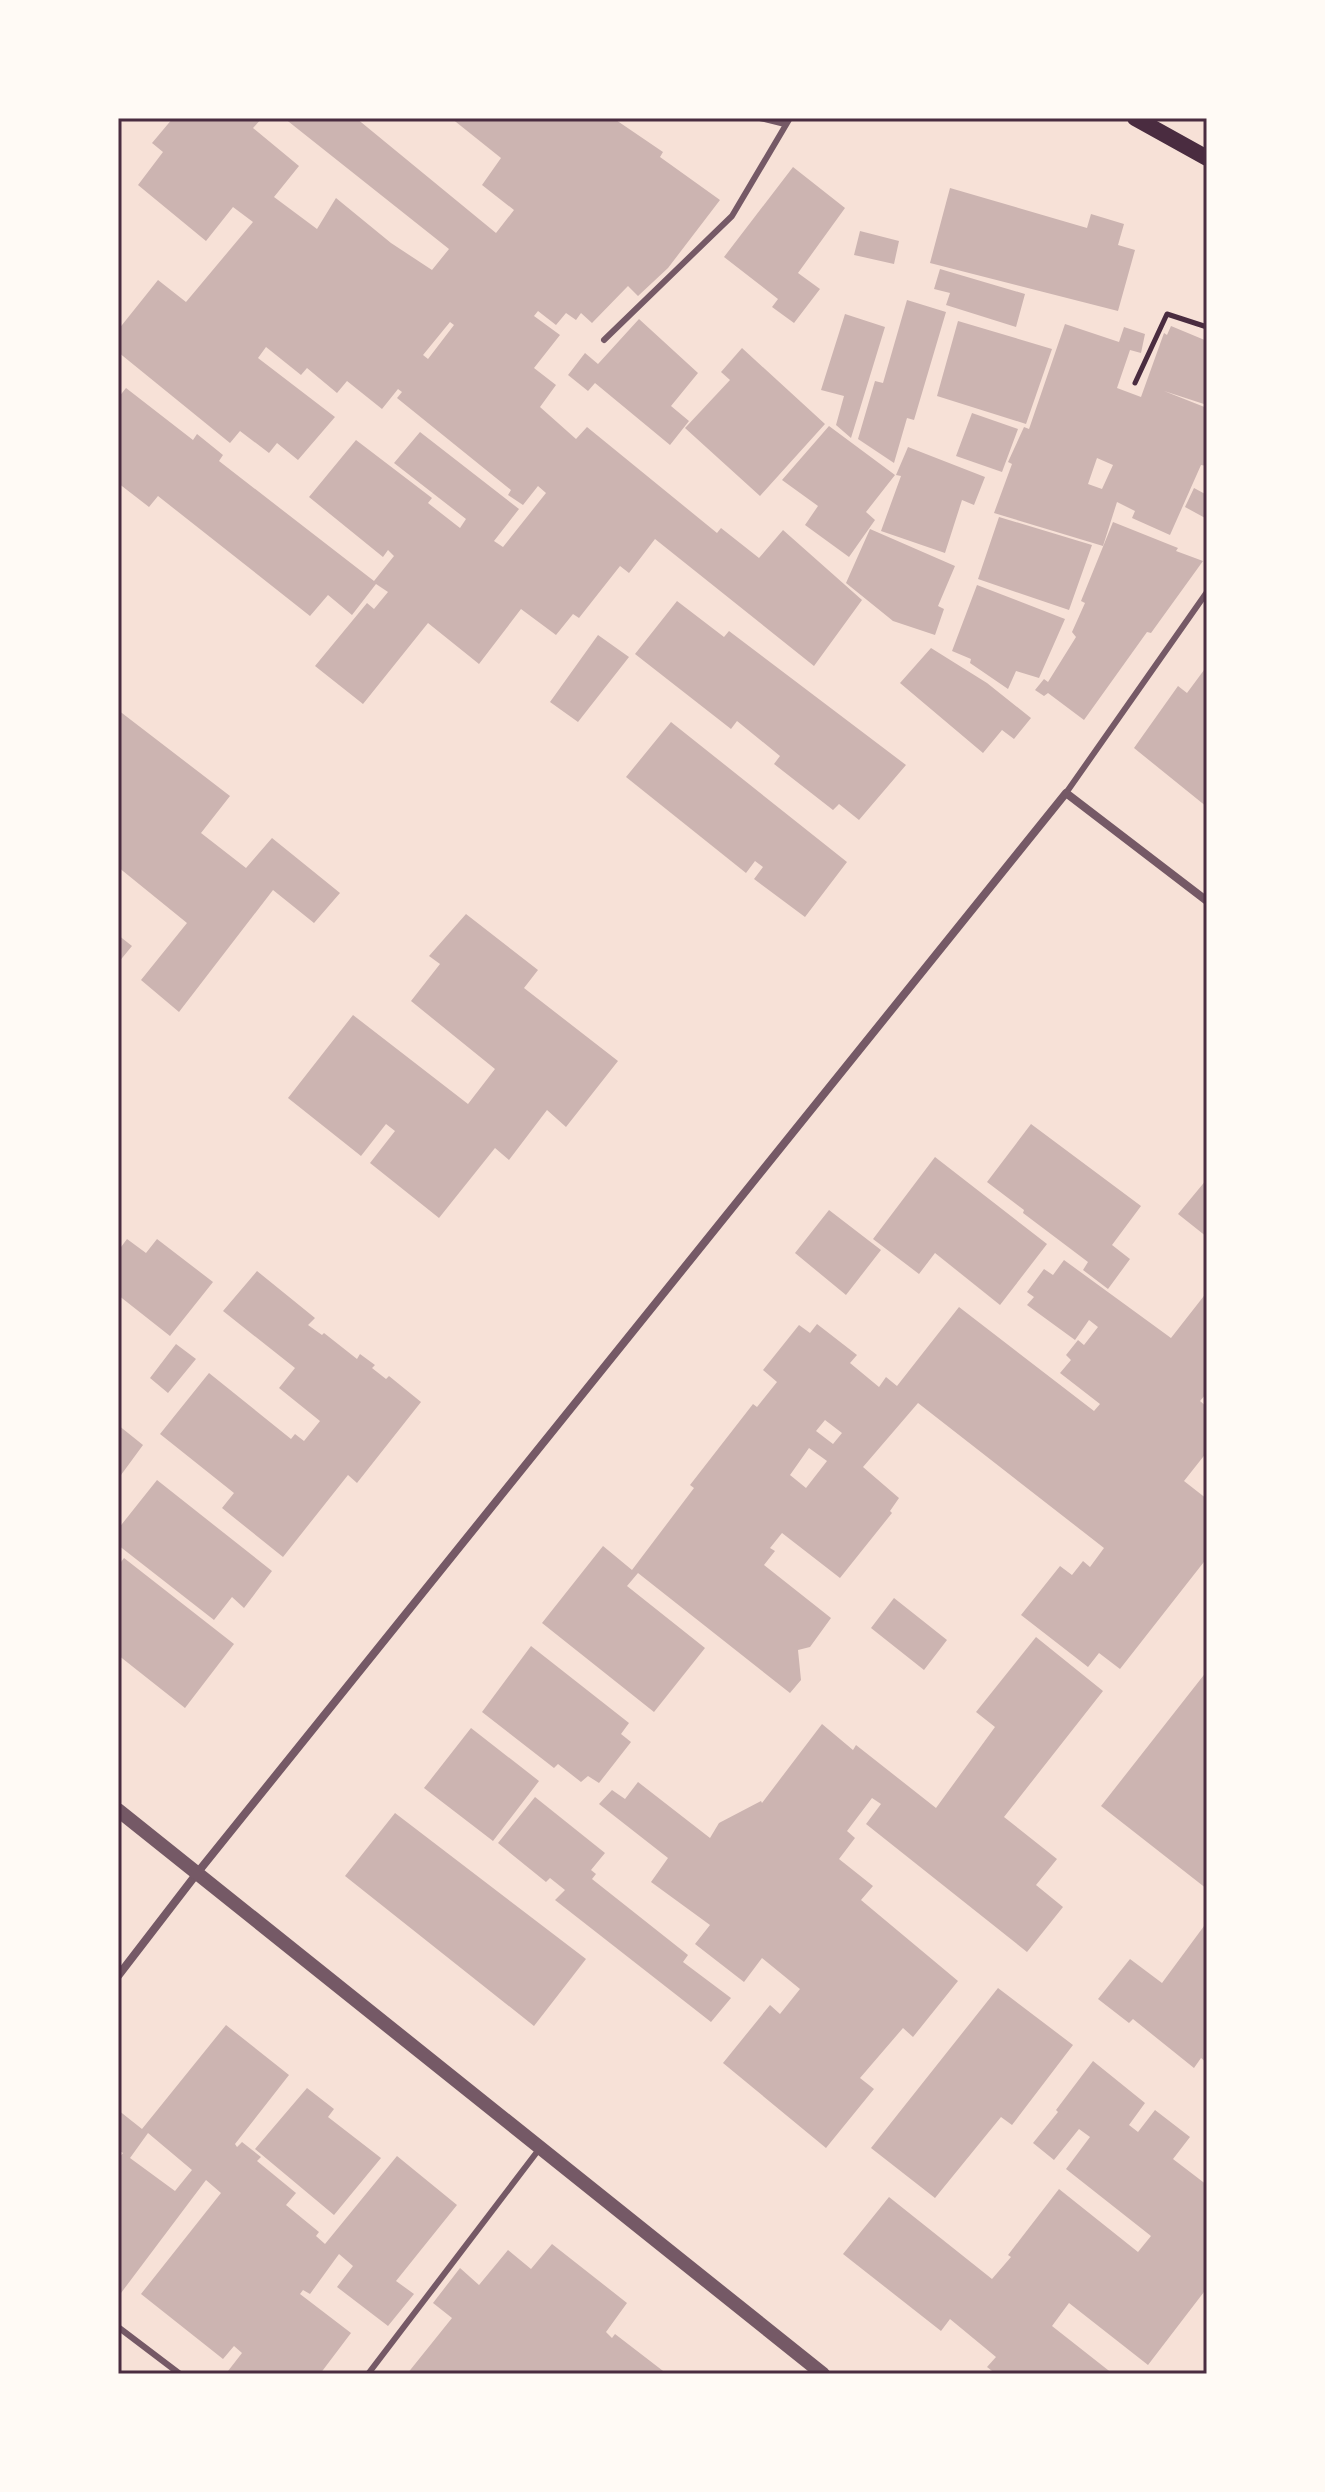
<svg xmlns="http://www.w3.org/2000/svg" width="1325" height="2492" viewBox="0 0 1325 2492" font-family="Poppins,sans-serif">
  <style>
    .building { fill: #ccb4b1; fill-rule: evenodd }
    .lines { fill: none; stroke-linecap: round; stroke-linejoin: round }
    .path { stroke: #4a2c40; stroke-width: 5 }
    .service { stroke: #755966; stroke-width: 6 }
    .minor { stroke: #755966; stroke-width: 8 }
    .tertiary { stroke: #755966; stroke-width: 14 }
    .secondary { stroke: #4a2c40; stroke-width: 16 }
    .neatline { fill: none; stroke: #4a2c40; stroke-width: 3 }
  </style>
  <rect width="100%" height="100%" fill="#f7e1d7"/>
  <path class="building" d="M173,118H262L253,128L299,166L274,197L317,229L336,198L391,243L432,270L449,249L284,118H356L496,233L514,210L482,185L501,158L451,118H613L663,152L660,157L720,200L668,268L638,296L628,286L592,323L581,313L576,320L566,313L556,325L538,311L534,316L560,335L534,368L556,385L540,407L576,439L587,427L717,533L721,528L759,558L783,530L862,600L814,666L655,539L629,573L620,566L579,618L573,614L556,635L521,609L479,664L428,623L363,704L315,666L367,603L374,609L388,592L376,584L352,615L328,595L310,616L158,496L149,507L118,483V398L126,388L193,440L197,434L223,455L219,461L374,581L394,556L388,550L383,557L309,497L356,440L432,498L428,503L460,528L466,519L394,463L420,432L519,509L494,541L503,547L546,493L538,486L523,505L508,495L511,490L397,398L402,392L398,389L382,409L347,381L337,393L307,368L301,375L266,347L258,358L335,417L298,460L277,443L269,453L240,431L230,443L118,352V330L158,280L186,302L253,222L233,207L206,241L138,185L163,152L152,143ZM450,322L454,325L428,359L423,355Z
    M793,167L845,208L798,273L820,289L794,323L772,307L778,299L724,257Z
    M950,188L1087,228L1091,214L1124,224L1118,245L1135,250L1118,311L930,263Z
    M860,231L899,241L894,264L854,255Z
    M940,269L1025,294L1016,327L946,305L950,293L934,289Z
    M907,300L946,312L914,420L907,418L894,463L858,439L875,381L883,383Z
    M845,314L885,327L851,438L836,425L844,396L821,390Z
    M639,319L698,373L671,406L689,421L670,445L595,383L588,391L568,375L585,353L598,364Z
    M958,321L1052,349L1026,424L937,396Z
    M1065,324L1119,342L1124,327L1145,334L1141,353L1130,350L1117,388L1141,397L1164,333L1167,335L1171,326L1207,341V405L1164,391L1207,408V466L1201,465L1170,535L1132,518L1135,511L1117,502L1103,546L994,513L1012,464L1008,462L1024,427L1029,429ZM1097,458L1113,465L1102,489L1088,484Z
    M742,348L825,424L760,496L685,428L730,380L721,372Z
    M972,413L1018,429L1002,472L956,456Z
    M829,426L895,475L866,512L875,520L849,557L805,525L818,506L782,480Z
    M908,447L985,477L974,505L962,500L945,553L881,531L901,476L896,475Z
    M1194,488L1207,495V519L1185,507Z
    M999,517L1092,545L1069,610L978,579Z
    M1113,522L1178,548L1176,551L1203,561L1151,633L1147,632L1084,720L1048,693L1044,696L1035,690L1044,679L1048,682L1076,637L1072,632L1085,603L1081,601Z
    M870,529L955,566L938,606L944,609L935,635L893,621L846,583Z
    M977,585L1065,619L1039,678L1016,671L1008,689L970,663L971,659L952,651Z
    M677,601L724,637L729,631L906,765L859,820L839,804L833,810L774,764L780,756L737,721L731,729L635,654Z
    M598,635L629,657L578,722L550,702Z
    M931,648L987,683L1031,718L1014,739L1002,730L983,753L900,683Z
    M1207,666V807L1134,748L1178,686L1187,693Z
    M118,710L230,796L201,833L246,868L272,838L340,893L314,923L273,890L179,1012L141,980L187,923L118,867Z
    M671,722L847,862L805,917L754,879L763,867L755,861L746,873L626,777Z
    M466,914L538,970L524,988L618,1061L566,1127L547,1110L509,1160L495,1148L439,1218L370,1163L395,1131L386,1124L361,1156L288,1098L353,1015L468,1104L495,1069L411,1001L440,964L429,956Z
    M118,935L132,946L118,963Z
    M1031,1124L1141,1206L1112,1245L1130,1259L1108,1289L1083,1270L1088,1262L1023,1213L1024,1210L987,1182Z
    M935,1157L1047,1244L1000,1305L935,1253L919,1274L873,1239Z
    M1207,1179V1237L1178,1214Z
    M829,1210L881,1250L846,1295L795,1253Z
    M127,1239L146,1253L157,1239L213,1282L170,1336L118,1295V1251Z
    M1064,1260L1171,1338L1207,1292V1393L1200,1401L1207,1407V1452L1184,1481L1207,1499V1558L1120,1669L1099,1653L1088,1667L1021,1615L1060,1566L1072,1575L1083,1561L1090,1567L1104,1548L918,1403L863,1467L899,1498L890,1511L892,1513L840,1578L782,1533L770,1548L775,1551L764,1565L831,1618L810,1647L798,1650L801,1680L790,1693L638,1573L627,1586L705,1648L654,1712L542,1623L603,1546L632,1570L694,1488L690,1485L753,1404L757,1407L777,1382L763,1370L799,1325L810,1333L817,1324L857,1355L850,1363L879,1387L886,1377L897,1386L959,1307L1094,1411L1100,1404L1060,1373L1071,1360L1066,1355L1078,1340L1084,1345L1098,1327L1089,1320L1075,1340L1027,1305L1034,1297L1027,1292L1044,1269L1053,1275ZM825,1420L842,1433L833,1444L816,1431ZM809,1448L827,1461L806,1488L790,1475Z
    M257,1271L315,1318L308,1325L322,1335L324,1333L357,1359L360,1354L375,1365L372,1368L386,1379L389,1376L421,1402L357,1483L348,1475L283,1557L222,1508L234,1493L160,1434L209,1373L291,1439L295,1434L304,1441L320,1421L279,1388L295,1368L223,1311Z
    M176,1344L196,1359L168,1393L150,1378Z
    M118,1425L143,1445L121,1475L118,1473Z
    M157,1480L272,1571L244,1608L232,1597L214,1620L118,1545V1529Z
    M124,1558L234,1644L185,1708L118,1655V1566Z
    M894,1598L947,1640L924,1670L871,1628Z
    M1036,1637L1103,1691L1004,1817L1057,1859L1036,1885L1063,1907L1027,1952L866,1824L881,1804L872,1798L847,1831L855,1838L839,1859L873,1886L861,1900L958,1981L913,2037L903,2028L860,2078L874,2089L826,2148L723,2063L770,2005L780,2014L800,1989L762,1958L744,1982L695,1944L710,1925L651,1882L668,1858L599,1804L612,1790L625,1799L638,1782L710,1838L719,1823L761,1801L762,1803L822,1724L853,1750L856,1745L936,1808L995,1727L976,1712Z
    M531,1646L629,1723L621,1734L631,1742L599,1783L588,1776L581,1782L558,1764L554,1768L482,1712Z
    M1207,1671V1889L1101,1806Z
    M471,1728L539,1781L493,1841L424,1788Z
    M535,1797L605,1853L591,1870L596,1874L592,1879L688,1955L683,1962L731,1998L711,2022L555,1900L565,1890L550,1878L546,1882L498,1843Z
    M395,1813L586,1959L534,2026L345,1876Z
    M1207,1922V2063L1201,2058L1194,2068L1133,2019L1129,2023L1098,1999L1130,1959L1162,1983Z
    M998,1988L1073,2045L1012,2125L1001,2117L935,2198L871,2148Z
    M226,2025L289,2075L235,2144L237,2147L242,2142L261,2157L257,2161L296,2193L286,2205L319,2232L316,2236L325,2244L397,2156L457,2205L396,2281L414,2294L388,2326L337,2287L353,2266L339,2254L310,2294L303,2290L300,2294L351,2333L320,2374H232L228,2371L242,2353L234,2346L223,2359L141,2294L221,2193L206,2180L118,2297V2159L123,2153L118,2150V2110L142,2129ZM148,2133L192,2170L175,2191L130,2158Z
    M1093,2061L1145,2103L1129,2125L1138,2132L1155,2110L1190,2137L1173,2159L1207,2185V2288L1148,2365L1069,2303L1052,2326L1113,2374H996L987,2367L996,2357L950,2319L941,2331L843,2254L889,2197L992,2279L1011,2257L1008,2255L1059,2189L1138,2252L1151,2236L1066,2169L1090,2137L1079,2129L1054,2160L1033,2143L1058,2112L1056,2110Z
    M307,2088L334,2109L328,2117L381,2158L334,2215L255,2149Z
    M552,2244L627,2303L606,2332L612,2338L615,2334L667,2374H407L452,2318L433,2303L460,2268L479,2285L508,2250L531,2269Z"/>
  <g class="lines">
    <path class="path" d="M1135,383L1167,314L1207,327"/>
    <path class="service" d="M760,118L785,124
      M604,340L732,216L790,118
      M1066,793L1207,592
      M118,2327L180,2374
      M368,2374L540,2148"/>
    <path class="minor" d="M118,1976L198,1872L1066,793L1207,901"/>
    <path class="tertiary" d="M118,1810L823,2374"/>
    <path class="secondary" d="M1135,118L1207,158"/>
  </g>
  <rect width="1325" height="2492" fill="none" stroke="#fffaf5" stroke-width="240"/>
  <rect x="120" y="120" width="1085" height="2252" class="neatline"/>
</svg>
